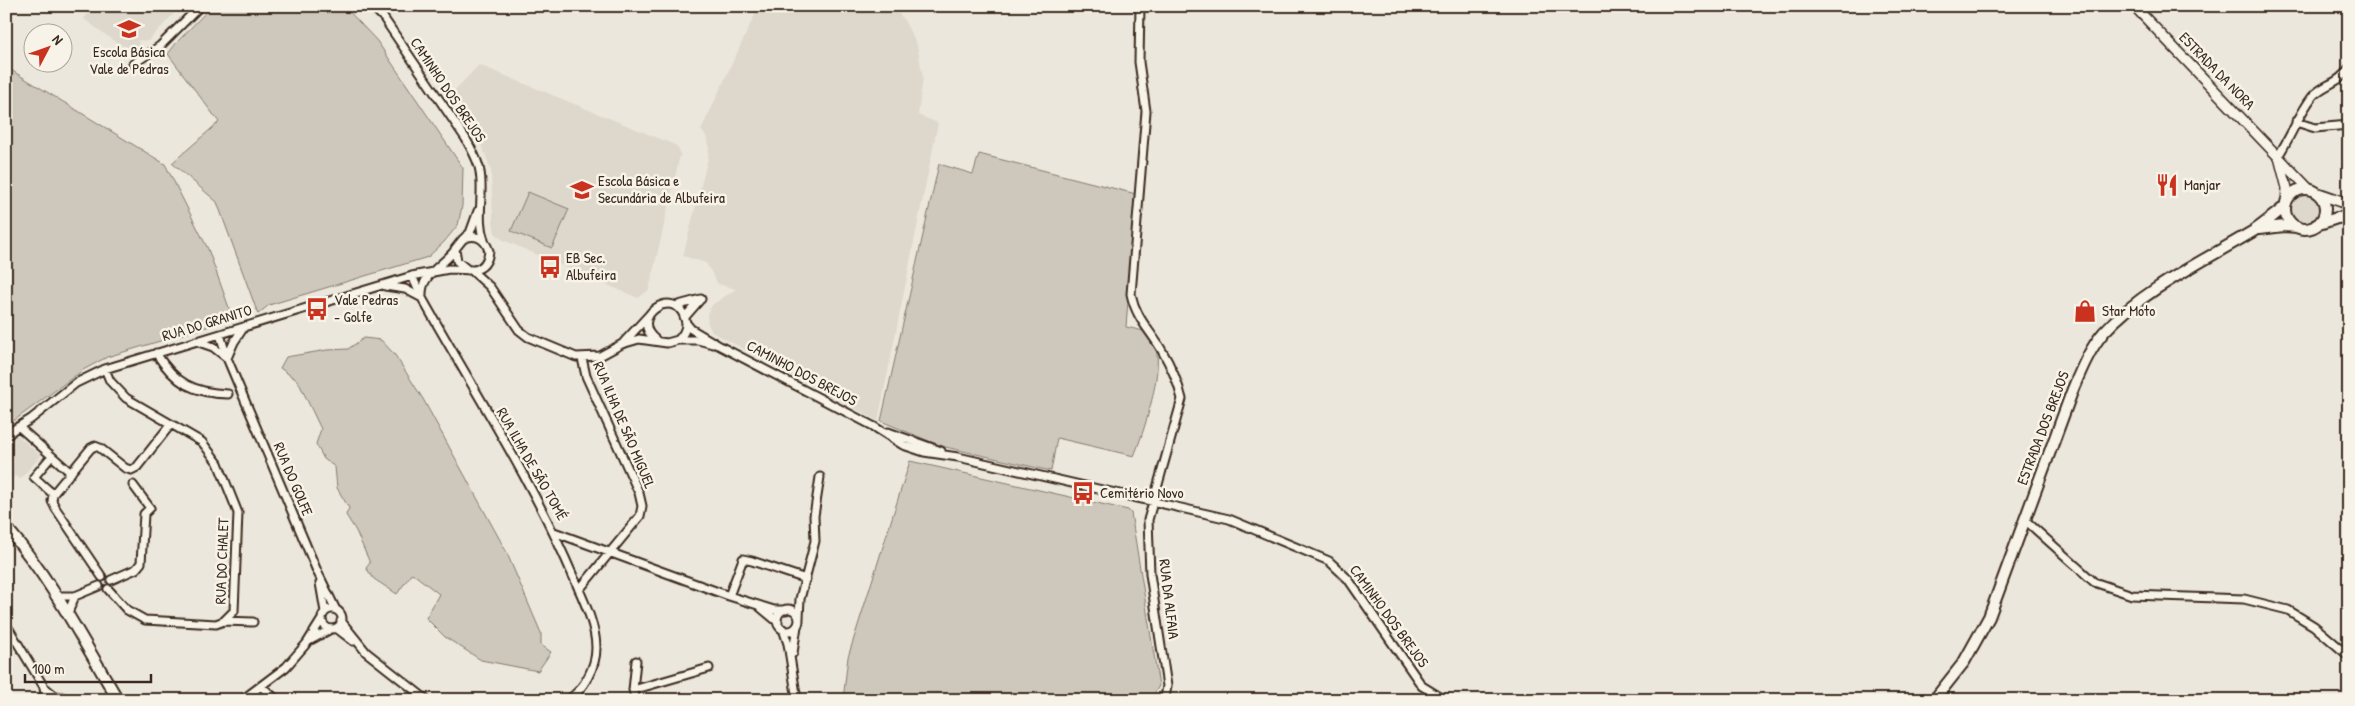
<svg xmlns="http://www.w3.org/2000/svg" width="2355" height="706" viewBox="0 0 2355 706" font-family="'Patrick Hand',sans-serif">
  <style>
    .built { fill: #ddd7cc }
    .green { fill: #cec8bc; stroke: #84796d }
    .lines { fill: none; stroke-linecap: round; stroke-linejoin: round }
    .minor-casing { stroke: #3b2a1e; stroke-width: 11 }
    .tertiary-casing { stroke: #3b2a1e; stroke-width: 12 }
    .secondary-casing { stroke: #3b2a1e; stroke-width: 14 }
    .primary-casing { stroke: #3b2a1e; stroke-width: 14 }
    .minor { stroke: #f7f3e8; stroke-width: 7 }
    .tertiary { stroke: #f7f3e8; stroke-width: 9 }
    .secondary { stroke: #f7f3e8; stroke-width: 10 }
    .primary { stroke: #f7f3e8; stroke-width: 10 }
    .labels { text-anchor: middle; stroke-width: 5; stroke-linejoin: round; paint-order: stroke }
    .poi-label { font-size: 15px; fill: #3b2a1e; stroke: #f7f3e8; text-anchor: start }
    .street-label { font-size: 15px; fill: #3b2a1e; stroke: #f7f3e8 }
  </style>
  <rect width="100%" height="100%" fill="#ece7dc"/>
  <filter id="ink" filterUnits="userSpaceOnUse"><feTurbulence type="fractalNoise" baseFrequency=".02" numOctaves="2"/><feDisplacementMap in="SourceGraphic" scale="10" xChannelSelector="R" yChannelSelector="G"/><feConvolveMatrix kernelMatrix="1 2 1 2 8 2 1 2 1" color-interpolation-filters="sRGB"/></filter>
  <g filter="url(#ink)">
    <path class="built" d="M94,6H181L148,41L138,40L139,46L133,48L120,45L84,19Z
      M759,6H892L903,18L917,45L923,77L918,115L938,123L878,421L712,332L708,324L707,314L712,305L736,289L718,284L706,263L683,256L708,158L709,146L706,136L701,130Z
      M479,65L675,145L679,149L680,155L649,290L638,298L503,240L495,233L493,221L491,171L486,156L479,141L449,96Z
      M2290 208a15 15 0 1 1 30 0a15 15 0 1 1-30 0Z
      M16,434L41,456L20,479L15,476L6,486V445Z"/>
    <path class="green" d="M212,6H344L377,41L463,168L462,206L458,225L444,242L428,257L269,305L258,314L217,202L172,163L219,122L168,54L177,42Z
      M6,67L165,164L208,249L233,319L107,357L83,370L12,422L6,429Z
      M979,154L1136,194L1126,327L1144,331C1148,338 1157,347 1157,355C1160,380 1144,432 1134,456L1057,438L1051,471L941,446L881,421L939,164L973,174Z
      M528,192L569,209L552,248L511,231Z
      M364,338L381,340L395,355L423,399L506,551L541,633V645L551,652L538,671L481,660L445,637L426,618L439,594L412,573L397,594L374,579L366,568L370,563L356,531L346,515L349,508L337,488L335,467L324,459L316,444L321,429L298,381L280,368L286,357L327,350L348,349Z
      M910,461L1128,510L1131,513L1159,686L1150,700H843L848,657Z"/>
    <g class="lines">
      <defs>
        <path id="minor" d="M372,6L383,17L466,139C471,149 479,161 480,172C484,195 476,219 484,240
          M1140,6L1139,62L1146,111L1131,294C1136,318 1149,329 1161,349C1170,364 1178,382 1182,399L1148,520L1150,574L1167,686L1165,698
          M133,64L160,46L200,6
          M2296,122L2315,128L2349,125
          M2278,156C2291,137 2298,115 2313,96C2324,84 2339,84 2349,68
          M465,237L470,233L478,211
          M471,270L490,287L519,330L528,337L576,357L600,356L622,344L639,339L667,343L678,340H698L713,344
          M412,276L422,298C473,389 532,480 573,576C582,597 596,624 596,648C596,667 584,689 568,700
          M385,286L405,289L422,298
          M422,295C421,274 444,265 455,250
          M675,306L701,299
          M685,317L699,301
          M686,323L691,329L718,345L873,426L903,445L924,452L958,457L1229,519L1329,561L1348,579L1422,686L1445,700
          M220,334L227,358L317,571L336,610
          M656,340C626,317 676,285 685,319C688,327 684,334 678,340
          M196,341L213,347L227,358L234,342L244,327
          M624,342L649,315
          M156,353C175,383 193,393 228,394
          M105,369L110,381L126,398L202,442L218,463L238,513L234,611L224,621L216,624L145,620L127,610L108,589
          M19,427L71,473
          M888,432L941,451
          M6,437L13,430L31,419L76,383L105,369L412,276L449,269L474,270C484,268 488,261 489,251C485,238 475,233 463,239L455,249L457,261L468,270
          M51,457L34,477L53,494
          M2025,520L2094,582L2132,595L2244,599L2288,610L2314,626L2349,656
          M554,532L729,596L774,610H786
          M102,577L56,509L52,501L53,494L91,448L95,446L100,448L125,468L131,470L137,467L171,424
          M111,580L136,569L141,563L144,514L150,508L133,485
          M320,583L325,612
          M579,590L640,516L642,506L639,493L586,376L582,358
          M55,596H75L99,586
          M729,596L743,559L752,561L806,579
          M760,607L778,622
          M322 619a10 10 0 1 1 20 0a10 10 0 1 1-20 0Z
          M777 620a11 11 0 1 1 22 0a11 11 0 1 1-22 0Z
          M68,613L75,596
          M799,618L800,599L815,541L814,516L820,477
          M224,621L253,622
          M341,621L366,652L427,700
          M6,624L44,687L55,696L62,697
          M336,628L353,641
          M783,629L788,644L797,700
          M309,641L331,629
          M793,653L797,626
          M262,687L277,700
          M44,688L46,700
          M633,690L709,668
          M242,700L286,667L307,643L322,619
          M636,700L633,690L636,661"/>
        <path id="tertiary" d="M2134,6L2310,190
          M2280,161L2287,188L2286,204"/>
        <path id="secondary" d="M6,527C51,579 83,641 118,700"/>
        <path id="primary" d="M2285 209a20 20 0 1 1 40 0a20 20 0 1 1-40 0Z
          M2317,193L2349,204
          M2316,225L2337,218L2349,217
          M2259,229L2284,226L2297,227
          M1934,700L1964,662L1989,617L2073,389C2081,370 2090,348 2104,332C2143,289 2206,260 2255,230C2266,223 2275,214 2285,207"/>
      </defs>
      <use href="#minor" class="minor-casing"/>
      <use href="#tertiary" class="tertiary-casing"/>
      <use href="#secondary" class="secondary-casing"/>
      <use href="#primary" class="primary-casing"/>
      <use href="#minor" class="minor"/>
      <use href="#tertiary" class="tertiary"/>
      <use href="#secondary" class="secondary"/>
      <use href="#primary" class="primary"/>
    </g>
  </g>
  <defs>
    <symbol id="school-bare" viewBox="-9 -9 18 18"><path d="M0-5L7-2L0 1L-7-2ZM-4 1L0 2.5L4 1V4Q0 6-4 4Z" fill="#c8321e" stroke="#f7f3e8" stroke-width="2.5" paint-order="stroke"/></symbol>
    <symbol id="restaurant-bare" viewBox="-9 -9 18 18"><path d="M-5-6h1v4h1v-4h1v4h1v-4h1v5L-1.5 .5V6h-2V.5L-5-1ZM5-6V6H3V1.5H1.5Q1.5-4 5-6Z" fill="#c8321e" stroke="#f7f3e8" stroke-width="2.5" paint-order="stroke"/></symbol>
    <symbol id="bus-bare" viewBox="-9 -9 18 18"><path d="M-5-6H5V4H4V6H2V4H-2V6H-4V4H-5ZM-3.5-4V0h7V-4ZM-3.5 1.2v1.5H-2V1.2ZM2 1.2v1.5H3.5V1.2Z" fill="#c8321e" stroke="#f7f3e8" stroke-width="2.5" paint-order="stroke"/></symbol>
    <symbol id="shop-bare" viewBox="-9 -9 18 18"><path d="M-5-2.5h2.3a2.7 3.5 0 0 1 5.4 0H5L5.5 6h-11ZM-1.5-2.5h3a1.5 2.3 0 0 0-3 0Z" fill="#c8321e" stroke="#f7f3e8" stroke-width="2.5" paint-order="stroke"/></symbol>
  </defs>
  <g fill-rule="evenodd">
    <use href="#school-bare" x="113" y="13" width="32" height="32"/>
    <use href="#restaurant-bare" x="2151" y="169" width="32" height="32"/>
    <use href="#school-bare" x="566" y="174" width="32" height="32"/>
    <use href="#bus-bare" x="534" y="251" width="32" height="32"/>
    <use href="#bus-bare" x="301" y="293" width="32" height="32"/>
    <use href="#shop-bare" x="2069" y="295" width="32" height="32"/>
    <use href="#bus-bare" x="1067" y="477" width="32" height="32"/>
  </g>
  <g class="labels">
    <g class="poi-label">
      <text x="129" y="57" text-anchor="middle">Escola Básica<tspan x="129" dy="17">Vale de Pedras</tspan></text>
      <text x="598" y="186">Escola Básica e<tspan x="598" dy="17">Secundária de Albufeira</tspan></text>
      <text x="2184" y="190">Manjar</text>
      <text x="566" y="263">EB Sec.<tspan x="566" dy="17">Albufeira</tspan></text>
      <text x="334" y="305">Vale Pedras<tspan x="334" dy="17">- Golfe</tspan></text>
      <text x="2102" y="316">Star Moto</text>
      <text x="1100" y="498">Cemitério Novo</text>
    </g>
    <g class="street-label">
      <text transform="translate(2217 71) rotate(46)" y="5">ESTRADA DA NORA</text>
      <text transform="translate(448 90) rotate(56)" y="5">CAMINHO DOS BREJOS</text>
      <text transform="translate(207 323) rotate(-17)" y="5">RUA DO GRANITO</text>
      <text transform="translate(802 373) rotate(28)" y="5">CAMINHO DOS BREJOS</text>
      <text transform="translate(624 425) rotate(67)" y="5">RUA ILHA DE SÃO MIGUEL</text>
      <text transform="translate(2043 428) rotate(-69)" y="5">ESTRADA DOS BREJOS</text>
      <text transform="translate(532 464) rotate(60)" y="5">RUA ILHA DE SÃO TOMÉ</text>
      <text transform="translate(293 479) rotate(67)" y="5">RUA DO GOLFE</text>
      <text transform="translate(222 561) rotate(-88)" y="5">RUA DO CHALET</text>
      <text transform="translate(1169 599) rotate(83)" y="5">RUA DA ALFAIA</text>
      <text transform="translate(1389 616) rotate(54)" y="5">CAMINHO DOS BREJOS</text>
    </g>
  </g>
  <rect width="2355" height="706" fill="none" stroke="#f7f3e8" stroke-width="25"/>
  <rect x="12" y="12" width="2330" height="681" fill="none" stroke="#3b2a1e" stroke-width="2" filter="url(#ink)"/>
  <g transform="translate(48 48) rotate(49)"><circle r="24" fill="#f7f3e8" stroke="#aca397"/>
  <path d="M0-4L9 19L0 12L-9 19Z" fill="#c8321e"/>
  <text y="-8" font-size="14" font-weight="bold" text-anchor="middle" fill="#3b2a1e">N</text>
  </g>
  <path d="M25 674v8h126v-8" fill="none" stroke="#3b2a1e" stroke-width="2.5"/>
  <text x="32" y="674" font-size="15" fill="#3b2a1e" stroke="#f7f3e8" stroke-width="4" paint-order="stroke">100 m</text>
</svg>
